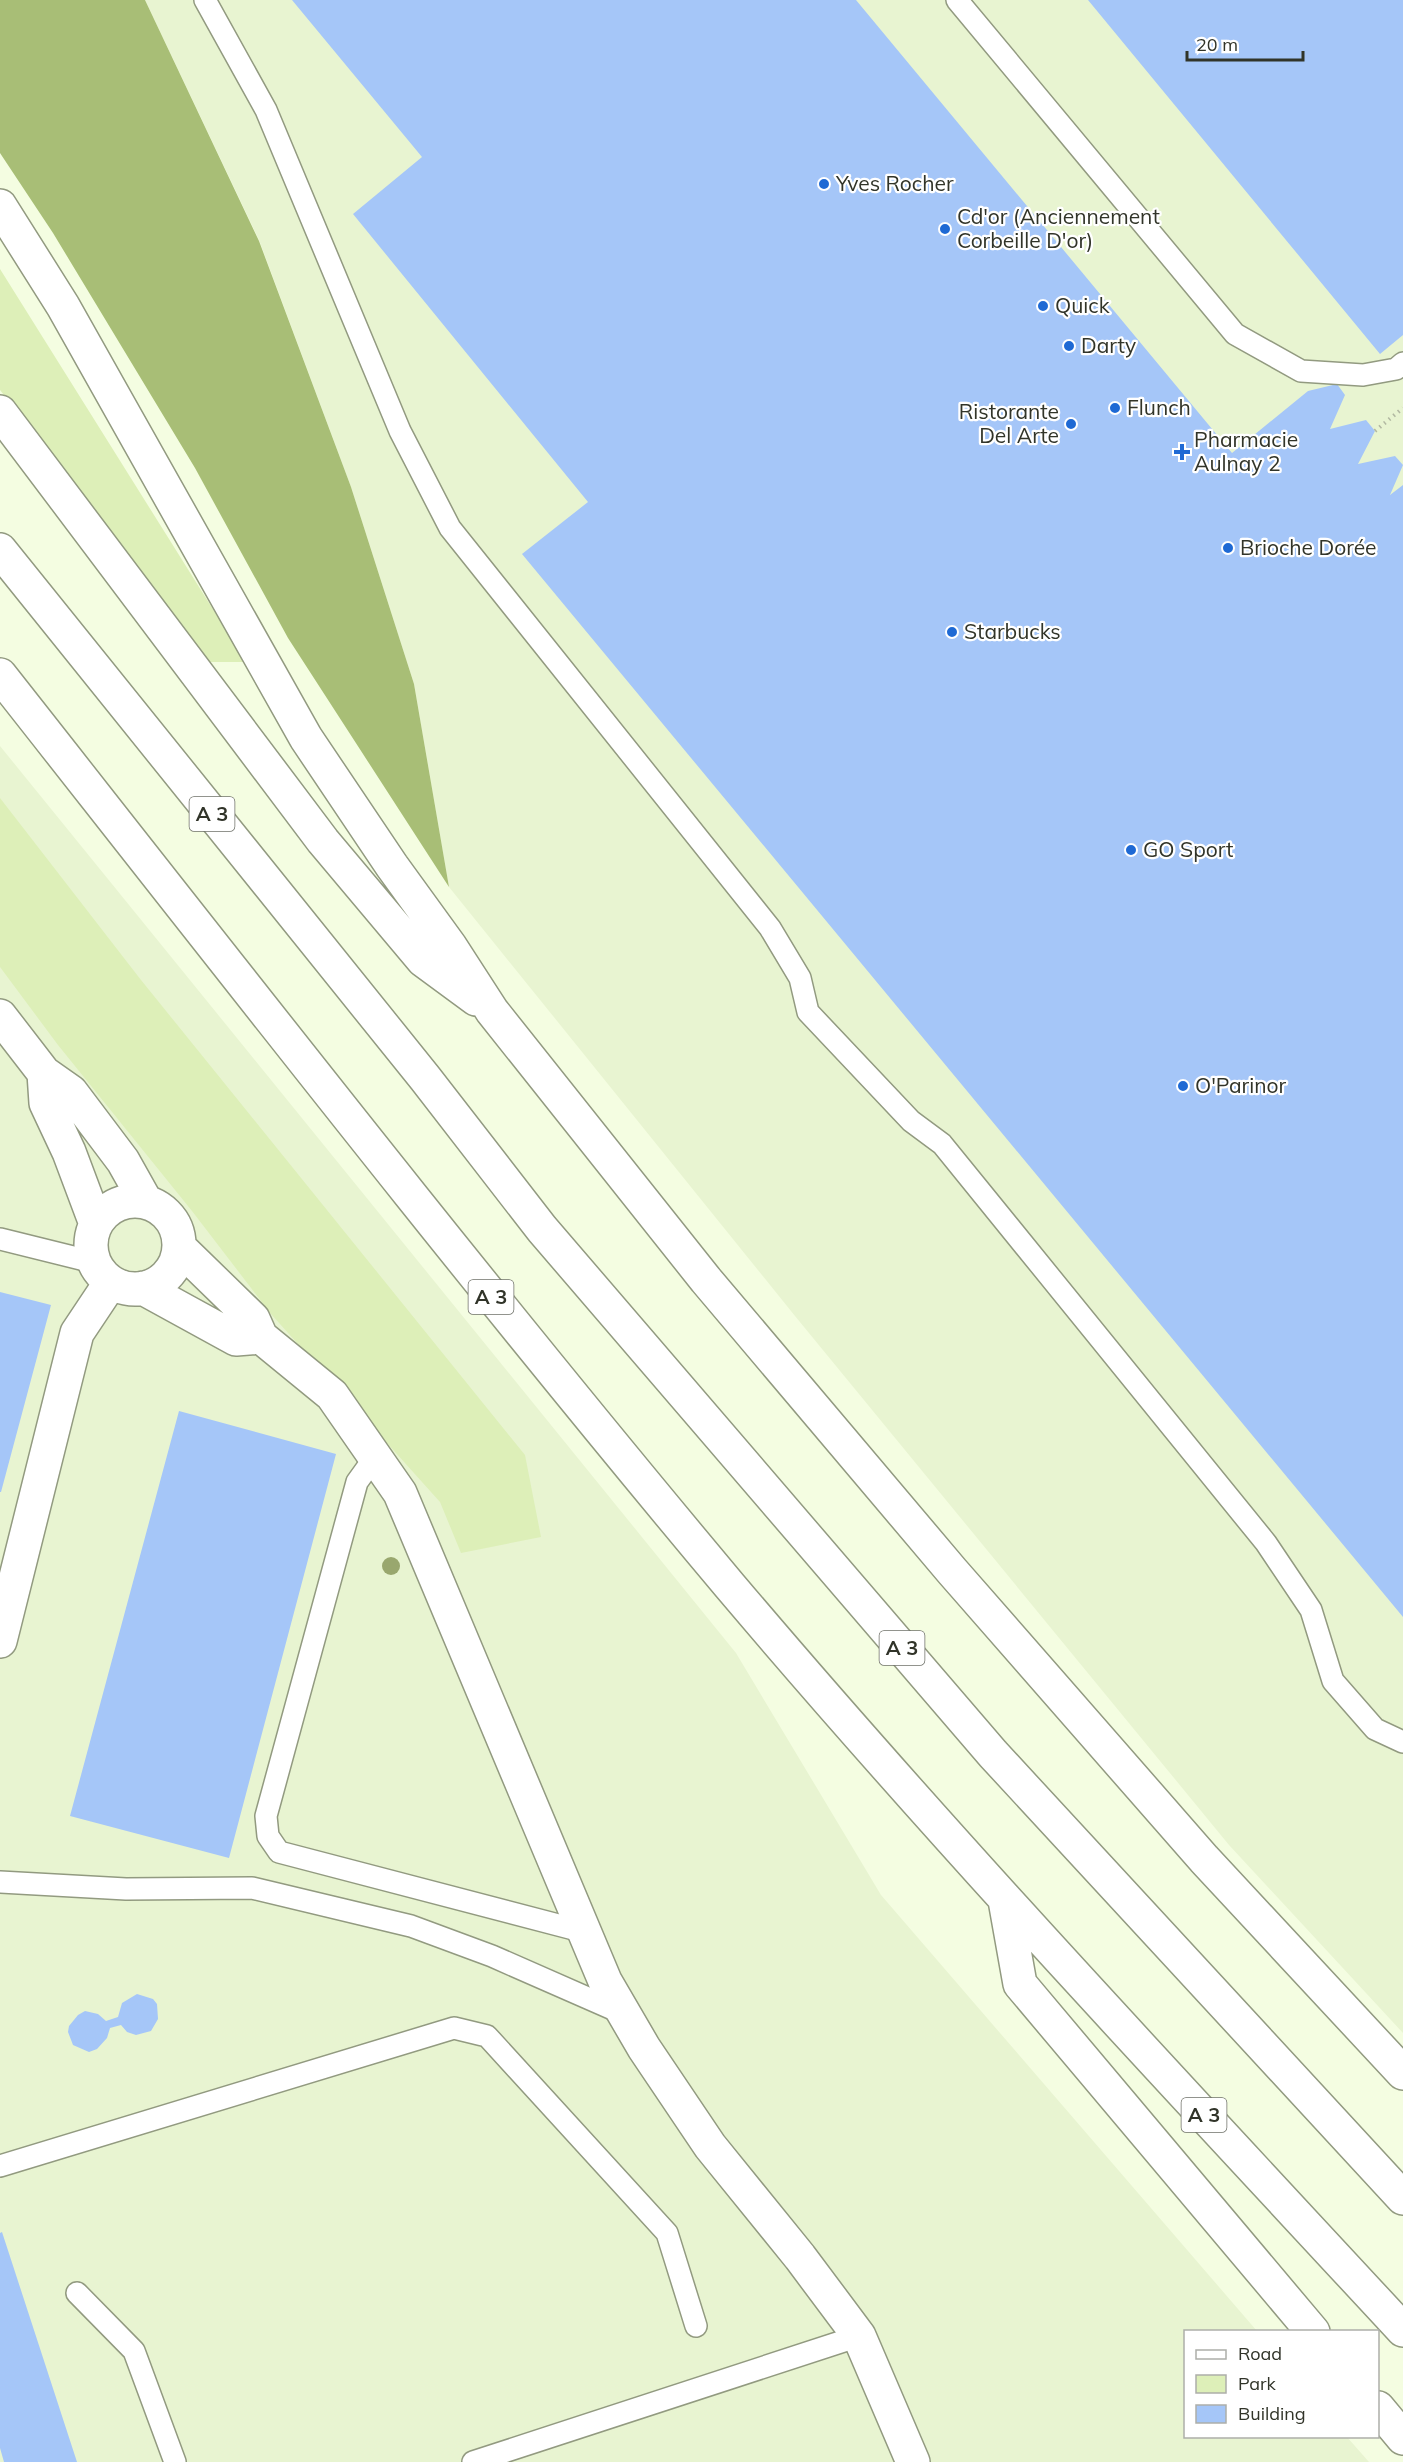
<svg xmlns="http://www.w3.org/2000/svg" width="1403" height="2462" viewBox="0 0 1403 2462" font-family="Mulish,sans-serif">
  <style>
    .built { fill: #e8f4d1 }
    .green { fill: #ddefb8 }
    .forest { fill: #a8be76 }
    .building { fill: #a5c6f8 }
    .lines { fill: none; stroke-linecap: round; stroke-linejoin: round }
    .service-casing { stroke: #929a80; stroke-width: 24 }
    .minor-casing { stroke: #929a80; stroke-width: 36 }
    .motorway-casing { stroke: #929a80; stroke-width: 36 }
    .path { stroke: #b1b8a1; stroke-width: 4; stroke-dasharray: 1.5 4.5; stroke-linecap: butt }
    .service { stroke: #fff; stroke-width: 21 }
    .minor { stroke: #fff; stroke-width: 33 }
    .motorway { stroke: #fff; stroke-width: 33 }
    .tree { fill: #99a76e }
    .poi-dot { fill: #1e69d4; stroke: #fff; stroke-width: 2 }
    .labels { text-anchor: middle; stroke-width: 4.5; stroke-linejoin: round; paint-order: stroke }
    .shield { fill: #fff; stroke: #6f7169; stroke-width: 1.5 }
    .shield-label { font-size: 20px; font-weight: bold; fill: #313429 }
    .poi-label { font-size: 21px; fill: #313429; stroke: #fff; text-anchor: start }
  </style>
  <rect width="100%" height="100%" fill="#f4fde1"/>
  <path class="built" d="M145,0H1403V2033L1229,1845L795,1316L449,887L414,684L351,487L259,240Z
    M0,746L736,1653L881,1895L1257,2331L1186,2332V2436L1347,2437L1369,2462H0Z"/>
  <path class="green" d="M0,269L246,662H210L0,390Z
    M0,798L141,980L525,1455L541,1537L461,1553L440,1502L271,1314L192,1211L58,1045L0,967Z"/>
  <path class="forest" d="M0,0H145L259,241L351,487L414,684L449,887L288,638L195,468L53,233L0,153Z"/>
  <path class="building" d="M292,0H856L1232,453L1308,391L1337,384L1345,395L1330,429L1366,420L1375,431L1358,464L1395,456L1403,465L1390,495L1403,485V1617L522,554L588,502L353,214L422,157Z
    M1088,0H1403V335L1380,354Z
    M0,1292L51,1305L1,1492H0Z
    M179,1411L336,1454L229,1858L70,1816Z
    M137,1994L153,1999L157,2004L158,2019L151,2031L136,2035L127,2032L121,2025L110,2028L107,2038L97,2049L89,2052L73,2045L68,2032L69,2026L78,2015L85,2011L98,2014L106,2021L118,2017L122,2003Z
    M2,2232L77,2462H4L0,2448V2233Z"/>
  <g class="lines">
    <defs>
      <path id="service" d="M205,0L266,110L400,431L450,528L770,928L800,978L808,1012L911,1121L942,1144L1266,1543L1311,1610L1333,1681L1375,1729L1403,1742
        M957,0L1235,334L1301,371L1363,375L1396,369L1403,363
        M0,1239L93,1262
        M375,1457L357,1482L266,1816L268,1836L279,1852L585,1932
        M0,1882L126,1889L252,1888L411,1926L492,1956L624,2014
        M0,2166L454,2028L487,2036L667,2233L696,2326
        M77,2293L134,2351L175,2462
        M473,2462L859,2336"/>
      <path id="minor" d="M0,1016L44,1073L71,1092L123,1161L146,1202
        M44,1073L46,1103L69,1152L96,1224
        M91 1245a44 44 0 1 1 88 0a44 44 0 1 1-88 0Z
        M179,1247L253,1319L261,1337L332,1395L400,1493L605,1981L644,2048L710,2146L800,2257L859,2336L913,2462
        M143,1288L236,1339L261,1337
        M0,1641L77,1333L111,1282"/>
      <path id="motorway" d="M0,206L63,306L306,738L392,866L450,946L492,1011L706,1280L952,1571L1204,1859L1403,2073
        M0,412L323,841L423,960L476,999
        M0,550L425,1078L542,1229L993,1754L1403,2198
        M0,675C241,981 480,1288 730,1586C946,1841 1176,2085 1403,2330
        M1005,1900L1020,1984L1313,2332
        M1378,2408L1403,2438"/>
    </defs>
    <use href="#service" class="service-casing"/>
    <use href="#minor" class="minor-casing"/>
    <use href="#motorway" class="motorway-casing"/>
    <path class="path" d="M1375,431L1403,408"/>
    <use href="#service" class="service"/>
    <use href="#minor" class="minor"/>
    <use href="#motorway" class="motorway"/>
  </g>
  <circle class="tree" cx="391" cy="1566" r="9"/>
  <g class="poi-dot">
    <circle cx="824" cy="184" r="6"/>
    <circle cx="945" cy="229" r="6"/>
    <circle cx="1043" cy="306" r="6"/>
    <circle cx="1069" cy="346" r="6"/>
    <circle cx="1115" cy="408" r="6"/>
    <circle cx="1071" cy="424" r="6"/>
    <path d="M1179 443h6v6h6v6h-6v6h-6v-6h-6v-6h6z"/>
    <circle cx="1228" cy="548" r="6"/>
    <circle cx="952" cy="632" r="6"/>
    <circle cx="1131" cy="850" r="6"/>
    <circle cx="1183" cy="1086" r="6"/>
  </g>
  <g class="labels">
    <g class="shield">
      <rect x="189.5" y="797" width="45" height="34" rx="4.5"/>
      <rect x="468.5" y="1280" width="45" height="34" rx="4.5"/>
      <rect x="879.5" y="1631" width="45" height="34" rx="4.5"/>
      <rect x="1181.5" y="2098" width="45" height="34" rx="4.5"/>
    </g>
    <g class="shield-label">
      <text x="212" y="821">A 3</text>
      <text x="491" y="1304">A 3</text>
      <text x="902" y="1655">A 3</text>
      <text x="1204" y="2122">A 3</text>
    </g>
    <g class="poi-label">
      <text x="836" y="191">Yves Rocher</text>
      <text x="957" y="224">Cd'or (Anciennement<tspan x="957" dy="24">Corbeille D'or)</tspan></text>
      <text x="1055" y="313">Quick</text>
      <text x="1081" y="353">Darty</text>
      <text x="1127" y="415">Flunch</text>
      <text x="1059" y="419" text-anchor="end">Ristorante<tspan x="1059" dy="24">Del Arte</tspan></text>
      <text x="1194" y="447">Pharmacie<tspan x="1194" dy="24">Aulnay 2</tspan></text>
      <text x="1240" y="555">Brioche Dorée</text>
      <text x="964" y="639">Starbucks</text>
      <text x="1143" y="857">GO Sport</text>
      <text x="1195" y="1093">O'Parinor</text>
    </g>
  </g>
  <rect x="1184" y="2330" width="195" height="108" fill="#ffffff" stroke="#adaea9" stroke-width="1.5"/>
  <rect x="1196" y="2350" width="30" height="9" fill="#ffffff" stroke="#adaea9" stroke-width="1.5"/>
  <text x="1238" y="2360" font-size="18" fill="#313429">Road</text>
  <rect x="1196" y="2375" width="30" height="18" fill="#ddefb8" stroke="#adaea9" stroke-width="1.5"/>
  <text x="1238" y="2390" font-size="18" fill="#313429">Park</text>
  <rect x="1196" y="2405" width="30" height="18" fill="#a5c6f8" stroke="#adaea9" stroke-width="1.5"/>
  <text x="1238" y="2420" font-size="18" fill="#313429">Building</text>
  <path d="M1187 51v9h116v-9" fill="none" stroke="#313429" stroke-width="3"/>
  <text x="1196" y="51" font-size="18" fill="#313429" stroke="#ffffff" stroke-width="4.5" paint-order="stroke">20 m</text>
</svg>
